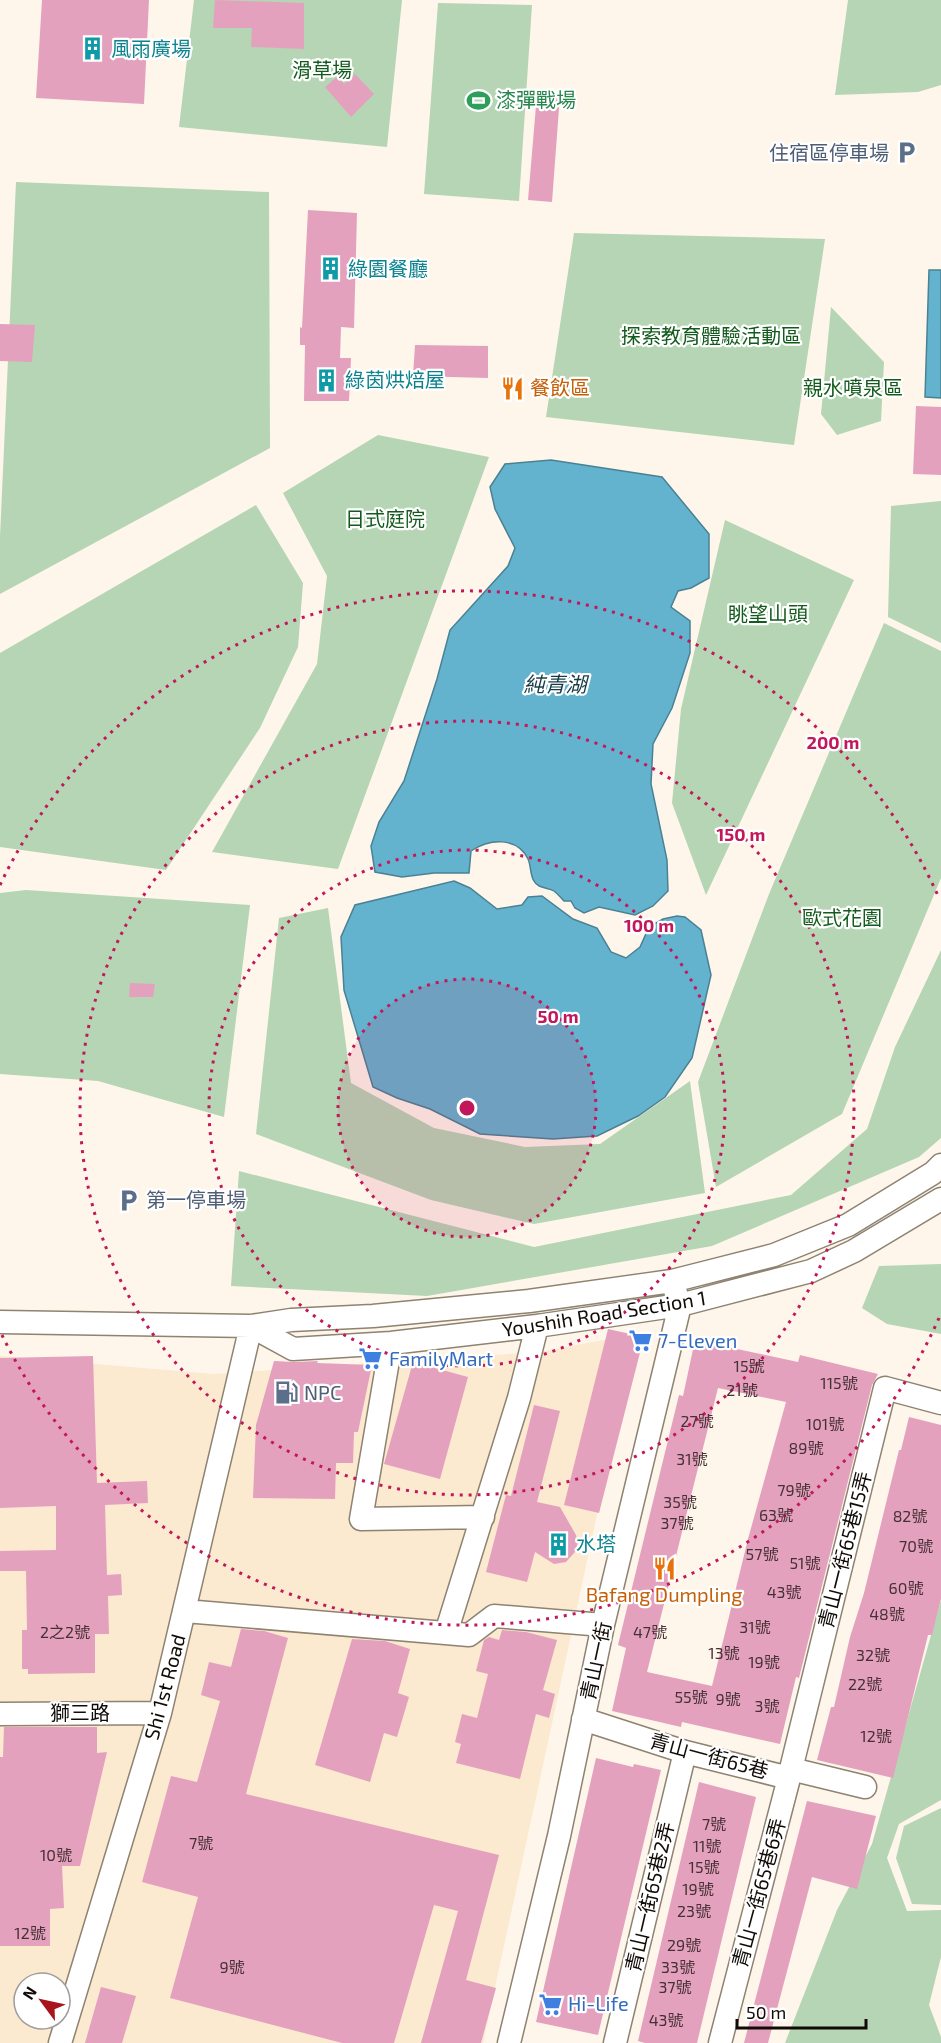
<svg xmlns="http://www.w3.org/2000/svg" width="941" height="2043" viewBox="0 0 941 2043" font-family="'Exo 2','Noto Sans TC',sans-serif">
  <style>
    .built { fill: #fbe9d0; fill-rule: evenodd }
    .green { fill: #b5d5b4 }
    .water { fill: #63b3cf; stroke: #4a8193; stroke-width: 1.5 }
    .building { fill: #e4a1be; fill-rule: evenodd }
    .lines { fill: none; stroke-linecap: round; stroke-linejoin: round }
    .minor-casing { stroke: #8e8271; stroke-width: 25 }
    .minor { stroke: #fff; stroke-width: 22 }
    .ring { fill: none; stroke: #c2185b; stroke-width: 3; stroke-dasharray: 3 6 }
    .labels { text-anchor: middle; stroke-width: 4.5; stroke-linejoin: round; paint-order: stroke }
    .number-label { font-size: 16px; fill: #453034 }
    .culture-label { font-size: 20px; fill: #0d838f; stroke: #fff; text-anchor: start }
    .park-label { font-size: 20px; fill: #135b1c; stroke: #fff }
    .leisure-label { font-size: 20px; fill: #27864d; stroke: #fff; text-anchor: start }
    .service-label { font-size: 20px; fill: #4e5e75; stroke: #fff; text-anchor: start }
    .food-label { font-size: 20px; fill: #c56008; stroke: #fff; text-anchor: start }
    .street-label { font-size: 20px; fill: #100b06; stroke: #fff }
    .shop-label { font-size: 20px; fill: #366cbe; stroke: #fff; text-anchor: start }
    .water-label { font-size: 21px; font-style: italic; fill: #163b47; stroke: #fff }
    .centre { fill: #c2185b; stroke: #fff; stroke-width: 3 }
    .ring-label { font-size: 18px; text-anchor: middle; font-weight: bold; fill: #c2185b; stroke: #fff; stroke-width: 4.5; stroke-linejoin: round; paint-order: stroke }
  </style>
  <rect width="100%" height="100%" fill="#fef6ea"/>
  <path class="built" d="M636,1334L483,2043H0V1356L214,1374L539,1352ZM24,1983H60V2019H24Z"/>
  <path class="green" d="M194,0H402L387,147L179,127Z
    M848,0H941V85L918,92L835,95Z
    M438,3L532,5L519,201L424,194Z
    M16,182L269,192L270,448L0,594V537Z
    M574,233L825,239L794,445L546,417Z
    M831,307L884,362L881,421L837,435L821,414Z
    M378,435L489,457L338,869L212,852L317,664L327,576L283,493Z
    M941,501V643L888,617L891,506Z
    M256,505L303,583L298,647L260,728L166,870L0,847V653Z
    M725,520L854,580L706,895L672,803L681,709Z
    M884,623L941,651V878L842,1114L716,1187L698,1082L769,894Z
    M26,890L250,905L224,1117L98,1081L0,1074V893Z
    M328,908L351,1083L434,1128L525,1147L600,1144L690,1081L705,1193L534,1224L431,1200L256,1134L279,918Z
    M941,950V1138L919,1157L712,1246L427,1296L231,1286L239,1171L534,1247L791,1195L867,1129L895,1047Z
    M941,1264V1334L887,1324L862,1308L879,1266Z
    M941,1600V1800L899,1824L887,1858L907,1911L941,1910V1957L929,2005L941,2037V2043H785L837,1910L872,1844Z
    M941,1808V1905L912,1904L896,1858L904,1826Z"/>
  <path class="water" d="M929,270H941V398L925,397Z
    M551,460L662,477L709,534V578L691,588L678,591L671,607L690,621V653L672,708L653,744L651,784L667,860L668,891L653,906L635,915L599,907L584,913L575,908L571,901H564C561,898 558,894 554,891C548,887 538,889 534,881C530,875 531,865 528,859C517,836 489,839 471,851L469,873H434L402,877L375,872L371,846L379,822L404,781L437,679L450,630L508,566L515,548L495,509L490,487L505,464Z
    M454,881L470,888L497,909L522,905L528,897L542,896L573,919L597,928L611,952L626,958L640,947L649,927L663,919L677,916L685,917L701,930L711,975L692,1058L665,1097L638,1116L597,1136L553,1139L480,1134L430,1109L397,1098L373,1087L344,990L341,937L355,905Z"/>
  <path class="building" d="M42,0H149L144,104L36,98Z
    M215,0L304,3V49L251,47L252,28H213Z
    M355,74L374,94L351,117L325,87L338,76L344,84Z
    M537,94L560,95L552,202L528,200Z
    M308,210L357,213L354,328L341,327L340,358H351L349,401H304L305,345H300V327L302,328Z
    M0,324L35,325L32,362L0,361Z
    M415,345L488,346V378L413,376Z
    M916,406L941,407V475L913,474Z
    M130,983L155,984L153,997H129Z
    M608,1329L644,1337L599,1513L564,1505Z
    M695,1340L798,1362L800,1355L878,1374L872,1385L799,1678L796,1677L780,1744L682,1722L681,1727L612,1711L626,1648L618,1645L679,1395L683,1396ZM718,1388L786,1402L748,1539L712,1686L647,1672Z
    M93,1356L97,1483L147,1481L148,1503L105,1505L107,1575L121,1574L122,1595L108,1596L109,1634H95V1673L28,1674V1669H22V1630H27L26,1571H0V1551L56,1550V1506L0,1508V1358Z
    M274,1361L294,1362L318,1361L317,1363L372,1365L358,1432H354L353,1463H336L335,1499L253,1498L256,1425Z
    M413,1362L468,1377L440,1479L384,1464Z
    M534,1405L560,1411L537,1502L560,1507L576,1535L578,1542L575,1552L566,1562L554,1564L535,1552L527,1582L486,1572L506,1495L511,1496Z
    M909,1417L941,1425V1599L932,1635H928L893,1778L817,1760L831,1707H834L850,1637L864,1593L899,1450H901Z
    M241,1629L264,1631L288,1638L246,1794L499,1855L466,1980L496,1988L481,2043H421L458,1911L434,1905L394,2043H342L170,1998L198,1897L142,1882L171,1776L197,1782L220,1701L201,1695L209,1662L231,1667Z
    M502,1630L526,1632L557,1640L543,1690L555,1694L549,1718L536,1714L520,1779L456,1763L461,1744L455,1742L462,1714L477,1718L488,1674L476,1671L484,1640L489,1637L499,1640Z
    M352,1639L385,1641L410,1649L398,1693L409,1697L397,1737L384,1733L370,1782L315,1765Z
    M4,1727H97V1753L107,1752L80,1866H62L64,1908L50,1909V1946H0V1757H3Z
    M596,1758L633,1767L634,1764L661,1770L598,2035L536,2022Z
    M699,1782L756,1797L697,2043H645L638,2041Z
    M807,1801L876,1816L857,1889L812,1877L768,2043H744Z
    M101,1987L136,1996L122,2043H85Z"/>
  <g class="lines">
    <defs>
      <path id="minor" d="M0,1322L251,1326L291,1320L373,1316L529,1301L672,1281L774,1255L848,1225L933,1173L941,1165
        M251,1326L293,1349L391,1343L537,1326L680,1305L811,1271L854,1251L941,1199
        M391,1343L361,1519L483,1517
        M185,1611L469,1635L494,1616L603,1625
        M446,1633L519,1398L537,1326
        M0,1714L160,1713
        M583,1719L685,1752L789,1778L791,1769L865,1787
        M791,1769L885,1388L941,1403
        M60,2043L160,1713L251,1326
        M509,2043L559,1836L603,1625L680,1305L672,1281
        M615,2043L685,1752
        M720,2043L789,1778"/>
    </defs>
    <use href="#minor" class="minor-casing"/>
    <use href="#minor" class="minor"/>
  </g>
  <circle cx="467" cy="1108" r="129" fill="#c2185b" fill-opacity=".12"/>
  <g class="ring">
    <circle cx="467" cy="1108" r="129"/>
    <circle cx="467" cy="1108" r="258"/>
    <circle cx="467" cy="1108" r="387"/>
    <path d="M939 1318A517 517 0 0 1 0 1331M0 885A517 517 0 0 1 939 898"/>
  </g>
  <defs>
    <symbol id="building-bare" viewBox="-9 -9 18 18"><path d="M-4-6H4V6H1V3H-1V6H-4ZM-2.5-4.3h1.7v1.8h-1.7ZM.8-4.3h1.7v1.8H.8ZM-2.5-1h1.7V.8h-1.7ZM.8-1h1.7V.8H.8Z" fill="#0f9aa8" stroke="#fff" stroke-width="2.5" paint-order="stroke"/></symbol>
    <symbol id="stadium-bare" viewBox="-9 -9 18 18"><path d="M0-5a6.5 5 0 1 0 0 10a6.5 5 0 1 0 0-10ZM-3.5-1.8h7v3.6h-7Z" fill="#2e9e5b" stroke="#fff" stroke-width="2.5" paint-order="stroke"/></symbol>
    <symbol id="parking-bare" viewBox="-9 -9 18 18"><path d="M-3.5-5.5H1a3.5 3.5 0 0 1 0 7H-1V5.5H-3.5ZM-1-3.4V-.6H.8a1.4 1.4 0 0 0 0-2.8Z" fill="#5c6f8a" stroke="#fff" stroke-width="2.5" paint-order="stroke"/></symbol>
    <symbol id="restaurant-bare" viewBox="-9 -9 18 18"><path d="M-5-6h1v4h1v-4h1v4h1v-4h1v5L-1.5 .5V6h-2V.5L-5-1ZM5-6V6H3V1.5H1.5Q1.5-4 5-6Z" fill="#e8710a" stroke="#fff" stroke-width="2.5" paint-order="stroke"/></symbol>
    <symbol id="supermarket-bare" viewBox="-9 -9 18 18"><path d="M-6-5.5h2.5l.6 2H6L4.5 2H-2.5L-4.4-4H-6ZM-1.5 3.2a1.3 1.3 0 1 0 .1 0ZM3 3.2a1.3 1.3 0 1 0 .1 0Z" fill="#3f7fe0" stroke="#fff" stroke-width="2.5" paint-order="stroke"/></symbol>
    <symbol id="fuel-bare" viewBox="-9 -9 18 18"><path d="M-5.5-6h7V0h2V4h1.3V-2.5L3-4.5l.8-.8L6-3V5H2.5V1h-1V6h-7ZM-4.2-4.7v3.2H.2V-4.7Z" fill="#5c6f8a" stroke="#fff" stroke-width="2.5" paint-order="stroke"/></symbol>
  </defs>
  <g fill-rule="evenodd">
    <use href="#building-bare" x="76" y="32" width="33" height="33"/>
    <use href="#stadium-bare" x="462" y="84" width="33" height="33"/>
    <use href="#parking-bare" x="890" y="136" width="33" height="33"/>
    <use href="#building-bare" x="314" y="252" width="33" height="33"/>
    <use href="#building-bare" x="310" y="364" width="33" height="33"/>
    <use href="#restaurant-bare" x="496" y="372" width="33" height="33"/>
    <use href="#parking-bare" x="112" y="1184" width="33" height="33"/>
    <use href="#supermarket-bare" x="624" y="1324" width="33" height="33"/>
    <use href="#supermarket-bare" x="354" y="1342" width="33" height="33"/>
    <use href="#fuel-bare" x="270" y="1376" width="33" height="33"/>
    <use href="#building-bare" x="542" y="1528" width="33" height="33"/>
    <use href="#restaurant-bare" x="648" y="1552" width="33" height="33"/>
    <use href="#supermarket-bare" x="534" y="1988" width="33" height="33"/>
  </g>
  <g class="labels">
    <g class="number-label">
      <text x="749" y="1372">15號</text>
      <text x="839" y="1389">115號</text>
      <text x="742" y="1396">21號</text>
      <text x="697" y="1427">27號</text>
      <text x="825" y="1430">101號</text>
      <text x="806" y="1454">89號</text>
      <text x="692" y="1465">31號</text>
      <text x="794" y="1496">79號</text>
      <text x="680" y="1508">35號</text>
      <text x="776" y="1521">63號</text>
      <text x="910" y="1522">82號</text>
      <text x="677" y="1529">37號</text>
      <text x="916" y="1552">70號</text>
      <text x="762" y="1560">57號</text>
      <text x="805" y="1569">51號</text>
      <text x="906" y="1594">60號</text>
      <text x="784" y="1598">43號</text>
      <text x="887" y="1620">48號</text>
      <text x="755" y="1633">31號</text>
      <text x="65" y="1638">2之2號</text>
      <text x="650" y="1638">47號</text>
      <text x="724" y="1659">13號</text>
      <text x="873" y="1661">32號</text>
      <text x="764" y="1668">19號</text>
      <text x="865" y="1690">22號</text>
      <text x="691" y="1703">55號</text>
      <text x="728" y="1705">9號</text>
      <text x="767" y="1712">3號</text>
      <text x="876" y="1742">12號</text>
      <text x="714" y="1830">7號</text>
      <text x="201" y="1849">7號</text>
      <text x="707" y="1852">11號</text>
      <text x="56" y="1861">10號</text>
      <text x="704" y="1873">15號</text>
      <text x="698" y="1895">19號</text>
      <text x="694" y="1917">23號</text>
      <text x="30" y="1939">12號</text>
      <text x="684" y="1951">29號</text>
      <text x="232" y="1973">9號</text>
      <text x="678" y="1973">33號</text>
      <text x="675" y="1993">37號</text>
      <text x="666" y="2026">43號</text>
    </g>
    <g class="culture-label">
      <text x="111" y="56">風雨廣場</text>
      <text x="348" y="276">綠園餐廳</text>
      <text x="345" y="387">綠茵烘焙屋</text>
      <text x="576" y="1551">水塔</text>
    </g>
    <g class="park-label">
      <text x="322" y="77">滑草場</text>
      <text x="711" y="343">探索教育體驗活動區</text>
      <text x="853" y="395">親水噴泉區</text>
      <text x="385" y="526">日式庭院</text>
      <text x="768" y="621">眺望山頭</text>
      <text x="842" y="925">歐式花園</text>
    </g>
    <g class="leisure-label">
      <text x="496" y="107">漆彈戰場</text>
    </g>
    <g class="service-label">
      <text x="889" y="160" text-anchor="end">住宿區停車場</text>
      <text x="146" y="1207">第一停車場</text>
      <text x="304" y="1400">NPC</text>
    </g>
    <g class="food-label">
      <text x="530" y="395">餐飲區</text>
      <text x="664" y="1602" text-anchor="middle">Bafang Dumpling</text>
    </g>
    <g class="street-label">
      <text transform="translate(604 1314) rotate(-9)" y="7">Youshih Road Section 1</text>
      <text transform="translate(845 1550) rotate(-76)" y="7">青山一街65巷15弄</text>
      <text transform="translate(596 1661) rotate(-78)" y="7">青山一街</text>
      <text transform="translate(165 1687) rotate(-75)" y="7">Shi 1st Road</text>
      <text x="80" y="1720">獅三路</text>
      <text transform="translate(709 1756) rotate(15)" y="7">青山一街65巷</text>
      <text transform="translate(759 1893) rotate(-75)" y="7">青山一街65巷6弄</text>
      <text transform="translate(650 1897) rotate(-77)" y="7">青山一街65巷2弄</text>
    </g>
    <g class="shop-label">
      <text x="658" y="1348">7-Eleven</text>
      <text x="389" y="1366">FamilyMart</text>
      <text x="568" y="2011">Hi-Life</text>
    </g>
    <g class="water-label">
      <text x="555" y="692">純青湖</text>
    </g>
  </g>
  <circle cx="467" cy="1108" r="9" class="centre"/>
  <g class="ring-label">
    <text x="833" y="749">200 m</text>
    <text x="741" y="841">150 m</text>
    <text x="649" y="932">100 m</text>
    <text x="558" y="1023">50 m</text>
  </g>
  <g transform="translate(42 2001) rotate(303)"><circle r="28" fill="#ffffff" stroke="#9f9d9b" stroke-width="1.5"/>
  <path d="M0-4.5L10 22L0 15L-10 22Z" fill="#a9141c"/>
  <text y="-9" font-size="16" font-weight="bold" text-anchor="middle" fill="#100b06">N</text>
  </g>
  <path d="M737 2019v9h129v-9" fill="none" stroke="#100b06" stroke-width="3"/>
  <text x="746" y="2019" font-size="18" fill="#100b06" stroke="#ffffff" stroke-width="4.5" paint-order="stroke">50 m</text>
</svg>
